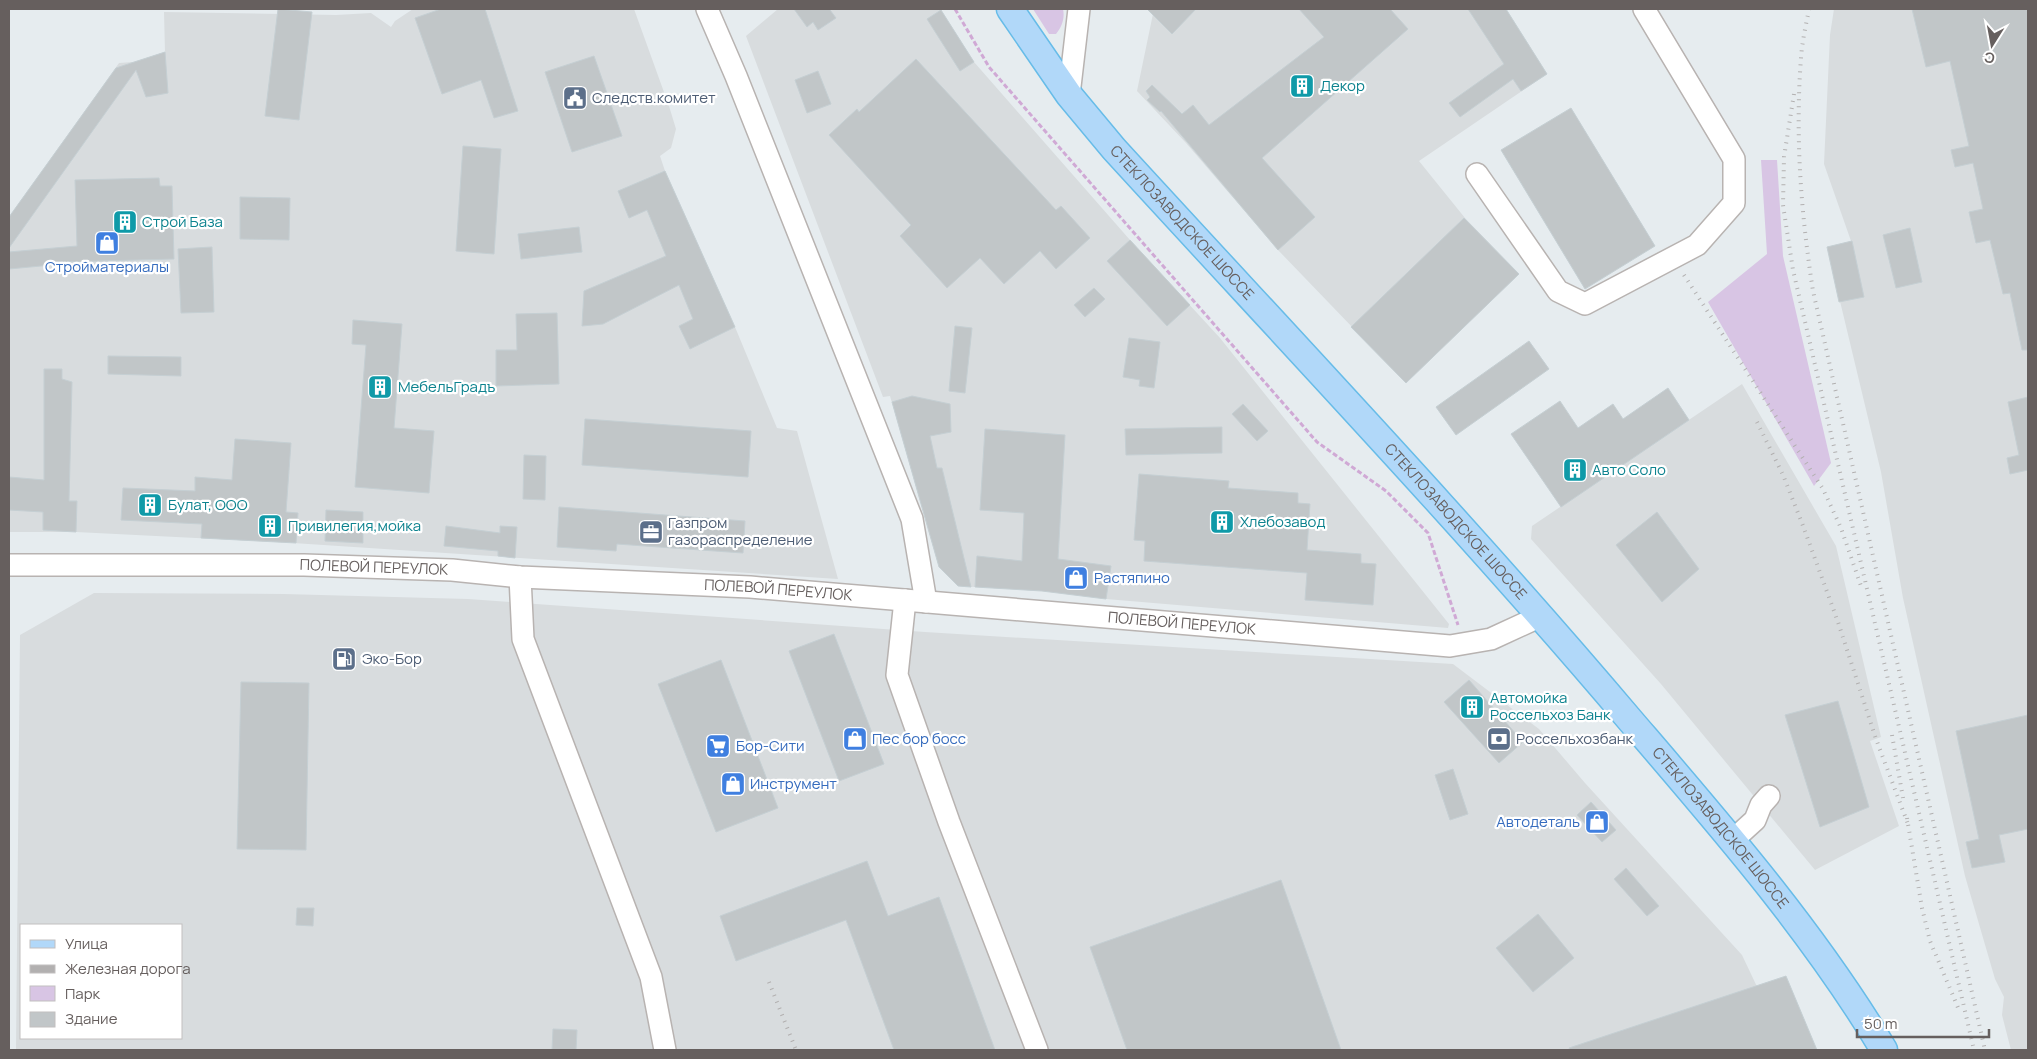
<svg xmlns="http://www.w3.org/2000/svg" width="2037" height="1059" viewBox="0 0 2037 1059" font-family="Manrope,sans-serif">
  <style>
    .industrial { fill: #d8dcde; fill-rule: evenodd }
    .green { fill: #d8c5e4 }
    .building { fill: #c1c6c8; stroke: #c5cfd3 }
    .lines { fill: none; stroke-linecap: round; stroke-linejoin: round }
    .minor-casing { stroke: #b8b3b1; stroke-width: 24 }
    .major-casing { stroke: #67bce8; stroke-width: 29 }
    .path { stroke: #d0a9d5; stroke-width: 3; stroke-dasharray: 5 2.5; stroke-linecap: butt }
    .minor { stroke: #fff; stroke-width: 21 }
    .major { stroke: #b1d8f9; stroke-width: 26 }
    .rail { stroke: #b2b0b0; stroke-width: 4; stroke-dasharray: 1 6; stroke-linecap: butt }
    .labels { text-anchor: middle; stroke-width: 4.5; stroke-linejoin: round; paint-order: stroke }
    .culture-label { font-size: 15px; fill: #0d838f; stroke: #fff; text-anchor: start }
    .service-label { font-size: 15px; fill: #4e5e75; stroke: #fff; text-anchor: start }
    .street-label { font-size: 15px; fill: #665f5e; stroke: #fff }
    .shop-label { font-size: 15px; fill: #366cbe; stroke: #fff; text-anchor: start }
  </style>
  <rect width="100%" height="100%" fill="#e6ecef"/>
  <path class="industrial" d="M413,9H634L669,106L676,129L671,148L660,156L665,171L735,327L777,428L797,431L838,579L293,543L76,532H9V217L119,63L133,62L165,52L164,12L336,15L371,13L391,27L395,21Z
    M778,9H940L974,62L1130,240L1220,338L1449,624L1448,628L1106,599L1042,591L958,586L939,567L890,396L883,397L746,36Z
    M1154,9H1506L1547,74L1419,161L1465,218L1519,274L1406,383L1278,250L1186,143L1137,91Z
    M1834,9H2028V1050H2011L2002,1015L2004,997L1995,979L1965,876L1903,598L1881,472L1827,247L1851,241L1824,164L1830,35Z
    M1742,384L1836,546L1881,737L1870,741L1899,826L1815,870L1661,684L1531,539L1532,526Z
    M94,593L284,594L468,599L925,632L1453,664L1539,729L1585,783L1742,955L1787,1050H16L20,635ZM21,925H181V1038H21Z"/>
  <path class="green" d="M1033,9H1063C1065,18 1062,27 1056,34H1049Z
    M1761,160H1777L1783,256L1831,463L1814,486L1708,302L1767,254Z"/>
  <path class="building" d="M278,9L312,12L299,120L265,116Z
    M441,9H485L518,111L494,118L481,80L442,94L415,18Z
    M794,9H833L830,10L836,18L818,30L813,22L807,27Z
    M1147,9H1196L1172,34Z
    M1299,9H1390L1408,29L1262,158L1315,217L1278,250L1161,111L1160,112L1147,100L1150,97L1146,91L1152,85L1182,114L1193,105L1209,125L1324,37Z
    M1468,9H1506L1547,74L1521,91L1513,79L1460,117L1449,103L1504,64Z
    M1912,9H2028V350H2022L2010,293L2003,294L1990,240L1976,243L1969,212L1983,209L1973,163L1955,167L1951,150L1969,146L1950,61L1926,67Z
    M941,10L974,62L960,71L927,19Z
    M165,52L168,93L146,97L136,70L9,248V217L116,68Z
    M594,56L622,136L572,152L545,72Z
    M916,59L1056,210L1061,206L1090,238L1056,269L1040,251L1004,284L980,258L947,288L900,236L911,225L829,135L857,109L859,112Z
    M818,71L831,104L807,113L795,80Z
    M1571,108L1655,246L1585,289L1501,150Z
    M463,146L501,149L494,254L456,251Z
    M665,171L735,327L690,349L679,326L693,319L679,285L603,324L582,326L584,291L666,256L647,210L629,218L618,191Z
    M159,178L160,186H172L174,259L61,262L62,264L9,269V252L77,246L75,180Z
    M240,197L290,198L289,240L240,239Z
    M1464,218L1519,274L1406,383L1351,327Z
    M579,227L582,252L521,259L518,234Z
    M1910,228L1922,282L1896,288L1883,235Z
    M1130,240L1190,305L1167,326L1107,261Z
    M1852,241L1864,297L1839,302L1827,247Z
    M212,247L214,312L181,313L178,249Z
    M1094,288L1105,299L1085,317L1074,305Z
    M557,313L559,384L496,386V350H517L516,314Z
    M353,320L402,324L394,428L434,431L429,493L355,487L366,345L352,344Z
    M955,326L972,328L965,393L949,391Z
    M1129,338L1160,342L1154,388L1139,386L1140,380L1123,377Z
    M1529,341L1549,369L1456,435L1436,407Z
    M108,356L181,357V376L108,374Z
    M44,369H62V379L72,382L69,501H77L76,532L43,530V512L9,510V477L44,480Z
    M1668,388L1689,420L1561,507L1511,434L1560,401L1578,428L1613,404L1623,419Z
    M912,396L950,404L951,432L930,436L937,468H942L971,587L958,586L939,567L892,402Z
    M2028,397V470L2010,474L2007,458L2019,455L2008,402Z
    M1243,404L1268,431L1257,441L1232,414Z
    M585,419L751,431L748,477L582,465Z
    M1222,427V453L1126,455L1125,429Z
    M985,429L1065,435L1058,559L1111,566L1106,599L1042,591L975,587L977,556L1022,561L1024,513L980,510Z
    M235,439L291,443L286,512L298,513L296,543L201,538L202,524L121,520L123,488L195,491V477L232,480Z
    M524,455L546,456L545,500L523,499Z
    M1139,474L1229,481L1228,488L1298,493V503L1310,504L1307,550L1361,554V563L1376,564L1373,605L1305,600L1307,573L1144,561L1145,541L1134,540Z
    M559,507L745,521L743,553L617,544L616,551L557,547Z
    M326,510L363,512V543L325,541Z
    M1657,512L1699,569L1662,602L1616,545Z
    M446,526L500,533V526L517,527L515,558L498,556V551L444,546Z
    M834,634L884,764L839,781L789,651Z
    M721,660L778,808L716,832L658,684Z
    M1469,680L1523,742L1499,763L1444,702Z
    M241,682L309,683L306,850L237,849Z
    M1838,701L1869,807L1820,827L1785,715Z
    M2028,715V829L1999,835L2005,862L1972,868L1966,842L1979,839L1956,731Z
    M1453,769L1468,814L1450,820L1435,775Z
    M1591,802L1616,830L1602,842L1577,815Z
    M867,861L888,916L939,897L995,1050H894L846,920L736,961L720,916Z
    M1626,868L1659,906L1647,916L1614,879Z
    M1281,880L1341,1050H1127L1090,947Z
    M297,908H314L313,926L296,925Z
    M1538,914L1574,958L1533,992L1496,948Z
    M1786,976L1817,1050H1570L1569,1048Z
    M553,1029L577,1030L576,1050H552Z"/>
  <g class="lines">
    <defs>
      <g id="minor">
        <path d="M707,9L736,76L912,519L926,602"/>
        <path d="M1069,95L1079,9"/>
        <path d="M1477,174L1558,291L1585,304L1697,245L1734,203V159L1644,9"/>
        <path id="s1" d="M9,565H304L452,570L520,577L750,587L1450,646L1491,639L1541,616"/>
        <path d="M520,577L523,639L651,977L665,1050"/>
        <path d="M905,600L897,675L949,822L1037,1050"/>
        <path d="M1733,840L1755,820L1761,805L1769,796"/>
      </g>
      <g id="major">
        <path id="s2" d="M1010,9L1069,95L1114,149C1287,338 1464,524 1630,720C1720,825 1812,930 1884,1050"/>
      </g>
    </defs>
    <use href="#minor" class="minor-casing"/>
    <use href="#major" class="major-casing"/>
    <path class="path" d="M955,9L989,67L1317,442L1386,491L1428,533L1458,625"/>
    <use href="#minor" class="minor"/>
    <use href="#major" class="major"/>
    <path class="rail" d="M1809,9C1806,25 1802,42 1801,58C1795,136 1801,214 1813,291L1985,1050
      M1794,94L1784,157L1783,205L1793,270L1974,1050
      M1684,275L1823,489L1841,528L1861,586
      M1757,422L1783,475L1802,523L1838,622L1876,739L1908,824
      M1892,735L1903,798
      M1907,818L1922,908L1930,941L1959,1010
      M769,982L796,1050"/>
  </g>
  <defs>
    <symbol id="building-square" viewBox="-11 -11 22 22"><rect x="-9" y="-9" width="18" height="18" rx="4" fill="#0f9aa8" stroke="#fff"/><path d="M-4-6H4V6H1V3H-1V6H-4ZM-2.5-4.3h1.7v1.8h-1.7ZM.8-4.3h1.7v1.8H.8ZM-2.5-1h1.7V.8h-1.7ZM.8-1h1.7V.8H.8Z" fill="#fff"/></symbol>
    <symbol id="civic-square" viewBox="-11 -11 22 22"><rect x="-9" y="-9" width="18" height="18" rx="4" fill="#5c6f8a" stroke="#fff"/><path d="M-.6-6.5H3V-4.5H.6V-3L4-1V1h2V6H-6V1h2V-1L-.6-3ZM-1.2 2.5V6h2.4V2.5Z" fill="#fff"/></symbol>
    <symbol id="shop-square" viewBox="-11 -11 22 22"><rect x="-9" y="-9" width="18" height="18" rx="4" fill="#3f7fe0" stroke="#fff"/><path d="M-5-2.5h2.3a2.7 3.5 0 0 1 5.4 0H5L5.5 6h-11ZM-1.5-2.5h3a1.5 2.3 0 0 0-3 0Z" fill="#fff"/></symbol>
    <symbol id="office-square" viewBox="-11 -11 22 22"><rect x="-9" y="-9" width="18" height="18" rx="4" fill="#5c6f8a" stroke="#fff"/><path d="M-6-3h4V-5.5h4V-3h4V5H-6ZM-1-4.5V-3h2v-1.5ZM-6 0V1H6V0Z" fill="#fff"/></symbol>
    <symbol id="fuel-square" viewBox="-11 -11 22 22"><rect x="-9" y="-9" width="18" height="18" rx="4" fill="#5c6f8a" stroke="#fff"/><path d="M-5.5-6h7V0h2V4h1.3V-2.5L3-4.5l.8-.8L6-3V5H2.5V1h-1V6h-7ZM-4.2-4.7v3.2H.2V-4.7Z" fill="#fff"/></symbol>
    <symbol id="bank-square" viewBox="-11 -11 22 22"><rect x="-9" y="-9" width="18" height="18" rx="4" fill="#5c6f8a" stroke="#fff"/><path d="M-6-4H6V4H-6ZM0-2.3a2.3 2.3 0 1 0 0 4.6a2.3 2.3 0 1 0 0-4.6Z" fill="#fff"/></symbol>
    <symbol id="supermarket-square" viewBox="-11 -11 22 22"><rect x="-9" y="-9" width="18" height="18" rx="4" fill="#3f7fe0" stroke="#fff"/><path d="M-6-5.5h2.5l.6 2H6L4.5 2H-2.5L-4.4-4H-6ZM-1.5 3.2a1.3 1.3 0 1 0 .1 0ZM3 3.2a1.3 1.3 0 1 0 .1 0Z" fill="#fff"/></symbol>
  </defs>
  <g fill-rule="evenodd">
    <use href="#building-square" x="1288" y="72" width="28" height="28"/>
    <use href="#civic-square" x="561" y="84" width="28" height="28"/>
    <use href="#building-square" x="111" y="208" width="28" height="28"/>
    <use href="#shop-square" x="93" y="229" width="28" height="28"/>
    <use href="#building-square" x="366" y="373" width="28" height="28"/>
    <use href="#building-square" x="1561" y="456" width="28" height="28"/>
    <use href="#building-square" x="136" y="491" width="28" height="28"/>
    <use href="#building-square" x="1208" y="508" width="28" height="28"/>
    <use href="#building-square" x="256" y="512" width="28" height="28"/>
    <use href="#office-square" x="637" y="518" width="28" height="28"/>
    <use href="#shop-square" x="1062" y="564" width="28" height="28"/>
    <use href="#fuel-square" x="330" y="645" width="28" height="28"/>
    <use href="#building-square" x="1458" y="693" width="28" height="28"/>
    <use href="#shop-square" x="841" y="725" width="28" height="28"/>
    <use href="#bank-square" x="1485" y="725" width="28" height="28"/>
    <use href="#supermarket-square" x="704" y="732" width="28" height="28"/>
    <use href="#shop-square" x="719" y="770" width="28" height="28"/>
    <use href="#shop-square" x="1583" y="808" width="28" height="28"/>
  </g>
  <g class="labels">
    <g class="culture-label">
      <text x="1320" y="91">Декор</text>
      <text x="142" y="227">Строй База</text>
      <text x="398" y="392">МебельГрадъ</text>
      <text x="1592" y="475">Авто Соло</text>
      <text x="168" y="510">Булат, ООО</text>
      <text x="1240" y="527">Хлебозавод</text>
      <text x="288" y="531">Привилегия,мойка</text>
      <text x="1490" y="703">Автомойка<tspan x="1490" dy="17">Россельхоз Банк</tspan></text>
    </g>
    <g class="service-label">
      <text x="592" y="103">Следств.комитет</text>
      <text x="668" y="528">Газпром<tspan x="668" dy="17">газораспределение</tspan></text>
      <text x="362" y="664">Эко-Бор</text>
      <text x="1516" y="744">Россельхозбанк</text>
    </g>
    <g class="street-label">
      <text dy="5" stroke="none"><textPath href="#s2" startOffset="275">СТЕКЛОЗАВОДСКОЕ ШОССЕ</textPath></text>
      <text dy="5" stroke="none"><textPath href="#s2" startOffset="680">СТЕКЛОЗАВОДСКОЕ ШОССЕ</textPath></text>
      <text dy="5" stroke="none"><textPath href="#s1" startOffset="365">ПОЛЕВОЙ ПЕРЕУЛОК</textPath></text>
      <text dy="5" stroke="none"><textPath href="#s1" startOffset="770">ПОЛЕВОЙ ПЕРЕУЛОК</textPath></text>
      <text dy="5" stroke="none"><textPath href="#s1" startOffset="1175">ПОЛЕВОЙ ПЕРЕУЛОК</textPath></text>
      <text dy="5" stroke="none"><textPath href="#s2" startOffset="1085">СТЕКЛОЗАВОДСКОЕ ШОССЕ</textPath></text>
    </g>
    <g class="shop-label">
      <text x="107" y="272" text-anchor="middle">Стройматериалы</text>
      <text x="1094" y="583">Растяпино</text>
      <text x="872" y="744">Пес бор босс</text>
      <text x="736" y="751">Бор-Сити</text>
      <text x="750" y="789">Инструмент</text>
      <text x="1580" y="827" text-anchor="end">Автодеталь</text>
    </g>
  </g>
  <rect width="2037" height="1059" fill="none" stroke="#665f5e" stroke-width="20"/>
  <rect x="20" y="924" width="162" height="115" fill="#ffffff" stroke="#c2bfbf"/>
  <rect x="30" y="940" width="25" height="8" fill="#b1d8f9" stroke="#c2bfbf"/>
  <text x="65" y="949" font-size="15" fill="#665f5e">Улица</text>
  <rect x="30" y="965" width="25" height="8" fill="#b2b0b0" stroke="#c2bfbf"/>
  <text x="65" y="974" font-size="15" fill="#665f5e">Железная дорога</text>
  <rect x="30" y="986" width="25" height="15" fill="#d8c5e4" stroke="#c2bfbf"/>
  <text x="65" y="999" font-size="15" fill="#665f5e">Парк</text>
  <rect x="30" y="1012" width="25" height="15" fill="#c1c6c8" stroke="#c2bfbf"/>
  <text x="65" y="1024" font-size="15" fill="#665f5e">Здание</text>
  <g transform="translate(1992 45) rotate(191)" stroke="#ffffff" stroke-width="4" paint-order="stroke">
  <path d="M0-4L9 19L0 12L-9 19Z" fill="#665f5e"/>
  <text y="-8" font-size="14" font-weight="bold" text-anchor="middle" fill="#665f5e">С</text>
  </g>
  <path d="M1857 1029v8h132v-8" fill="none" stroke="#665f5e" stroke-width="2.5"/>
  <text x="1864" y="1029" font-size="15" fill="#665f5e" stroke="#ffffff" stroke-width="4" paint-order="stroke">50 m</text>
</svg>
